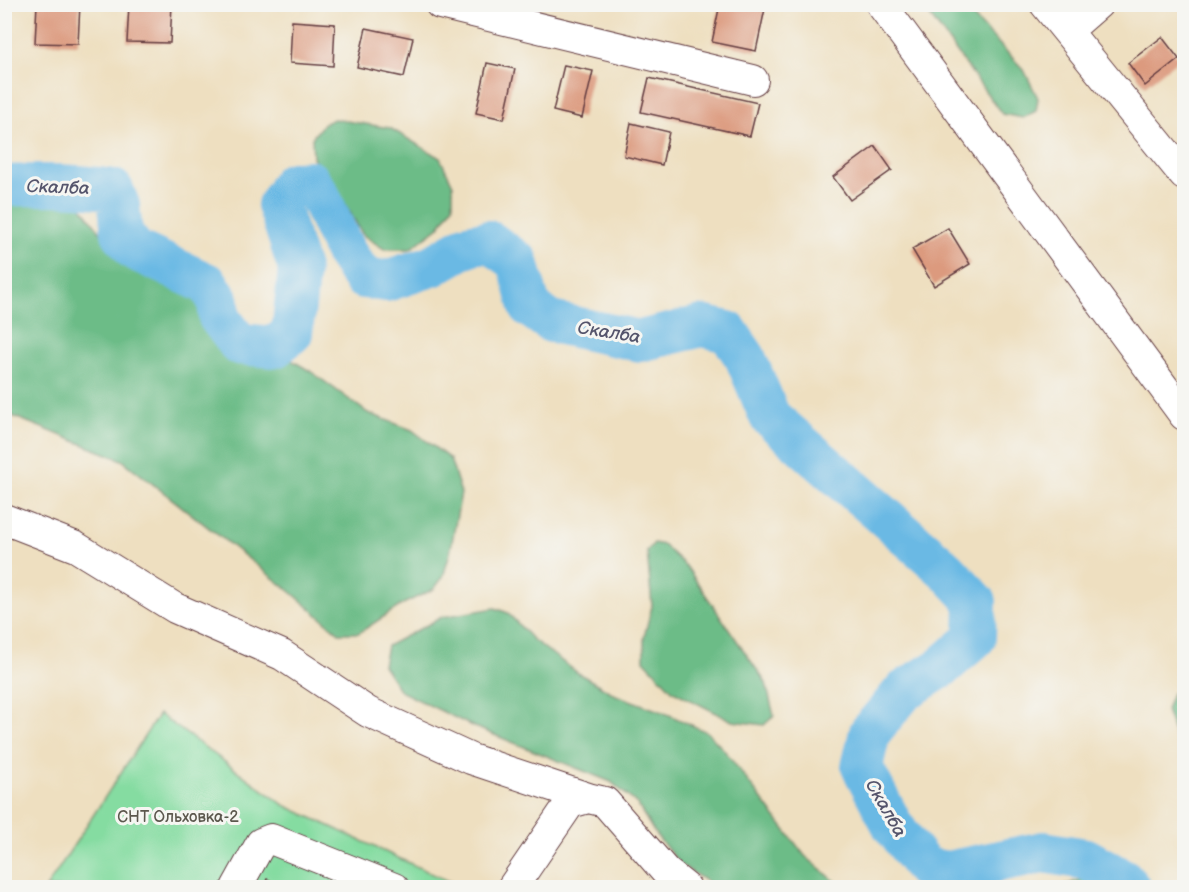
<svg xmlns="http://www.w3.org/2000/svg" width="1189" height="892" viewBox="0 0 1189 892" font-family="'Balsamiq Sans',sans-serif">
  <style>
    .green { fill: #85dca1; stroke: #687e66; stroke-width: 1.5 }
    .forest { fill: #6cbc87; stroke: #5b6e59; stroke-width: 1.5 }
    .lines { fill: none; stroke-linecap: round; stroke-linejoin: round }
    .river { stroke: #6ab9e4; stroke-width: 42 }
    .building { fill: #dc9a7e }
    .minor-casing { stroke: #633c41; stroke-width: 32 }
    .minor { stroke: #fff; stroke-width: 30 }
    .labels { text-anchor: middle; stroke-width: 6; stroke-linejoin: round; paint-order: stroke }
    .park-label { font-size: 16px; fill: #5c584e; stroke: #f6f6f2 }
    .water-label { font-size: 18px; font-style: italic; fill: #55556c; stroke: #f6f6f2 }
  </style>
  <rect width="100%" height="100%" fill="#f6f6f2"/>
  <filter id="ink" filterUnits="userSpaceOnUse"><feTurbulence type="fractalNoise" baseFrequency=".0167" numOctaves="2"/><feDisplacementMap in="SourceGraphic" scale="12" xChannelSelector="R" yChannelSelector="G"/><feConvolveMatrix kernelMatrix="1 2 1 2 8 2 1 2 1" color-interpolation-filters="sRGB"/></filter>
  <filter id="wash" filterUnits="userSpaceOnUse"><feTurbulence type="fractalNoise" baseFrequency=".008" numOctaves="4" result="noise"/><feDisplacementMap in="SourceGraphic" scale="24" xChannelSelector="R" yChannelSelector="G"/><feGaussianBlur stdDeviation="1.35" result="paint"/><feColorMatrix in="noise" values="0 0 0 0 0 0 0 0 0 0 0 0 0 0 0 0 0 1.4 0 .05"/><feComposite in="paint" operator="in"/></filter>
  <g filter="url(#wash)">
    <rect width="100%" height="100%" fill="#eedfc0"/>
    <path class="green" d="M159,714L284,805L461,887L46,888Z"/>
    <path class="forest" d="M922,5H962L1024,70L1038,98L1036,111L1023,118L1002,114Z
      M334,119L390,128L440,158L453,185V206L439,227L410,249H384L363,235L335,186L321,171L313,158L312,138L323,124Z
      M31,193L81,206L103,235L121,252L153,271L170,274L191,283L206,298L207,323L233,357L288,358L310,371L368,413L412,430L450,459L461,493L450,553L443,577L434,589L403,604L359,633H339L291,592L122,460L5,413V194Z
      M654,543L663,545L686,566L766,683L774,716L764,725L732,721L673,691L644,660V637L652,606L647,551Z
      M495,608L508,613L532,639L578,673L616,695L665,713L707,732L724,750L805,856L842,887H715L681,865L656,835L637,804L611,782L472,726L400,691L383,665L387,646L442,617Z
      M1184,692V754L1179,748L1166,710L1172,693Z
      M1082,879H1093L1111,887H1061Z"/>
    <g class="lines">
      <path class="river" d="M4,186C41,184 77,184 113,190L119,205L122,233L135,250L208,284L219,302V317L239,344L275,347L292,333L299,269L278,205L292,183L309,181L319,195L345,252L363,278L386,281L432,266L468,245L489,241L518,262L530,307L551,322L640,341L702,326L728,332L745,357L770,417L946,570L976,602L975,638L942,667L904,691L870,732L862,767L893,826L925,868L947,872L1043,852L1086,859L1124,880L1130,888"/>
    </g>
    <g id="blocks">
      <path class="building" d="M37,4H80L78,44L35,43Z
        M129,4H172L170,43L127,42Z
        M720,4H766L756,51L712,42Z
        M292,21L335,24L333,66L290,63Z
        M366,28L413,38L404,77L357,67Z
        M1162,37L1179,59L1145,86L1128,63Z
        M487,63L515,69L504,119L476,113Z
        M564,65L593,71L582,118L553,111Z
        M649,78L758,103L750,136L641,112Z
        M631,123L669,132L662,165L624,156Z
        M875,146L892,170L850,200L833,177Z
        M948,228L970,264L934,286L912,249Z
        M267,879L287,888H263Z"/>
    </g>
  </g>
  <g filter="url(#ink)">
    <use href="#blocks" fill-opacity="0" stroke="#633c41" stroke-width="1.5"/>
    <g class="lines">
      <defs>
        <path id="minor" d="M440,4L753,80
          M881,4L1184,415
          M1045,4L1184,175
          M1067,31L1098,4
          M4,519L76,547L175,608L282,655L368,712L471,759L588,798
          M236,888L261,843L271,839L394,888
          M512,888L570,803L588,798L605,802L666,872L686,888"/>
      </defs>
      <use href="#minor" class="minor-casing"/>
      <use href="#minor" class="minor"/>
    </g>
  </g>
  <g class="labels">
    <g class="park-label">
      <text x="178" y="822">СНТ Ольховка-2</text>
    </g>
    <g class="water-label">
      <text transform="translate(58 187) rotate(2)" y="6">Скалба</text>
      <text transform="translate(609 332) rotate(9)" y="6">Скалба</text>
      <text transform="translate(886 808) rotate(60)" y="6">Скалба</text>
    </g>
  </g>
  <rect width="1189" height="892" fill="none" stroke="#f6f6f2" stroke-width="24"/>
</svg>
